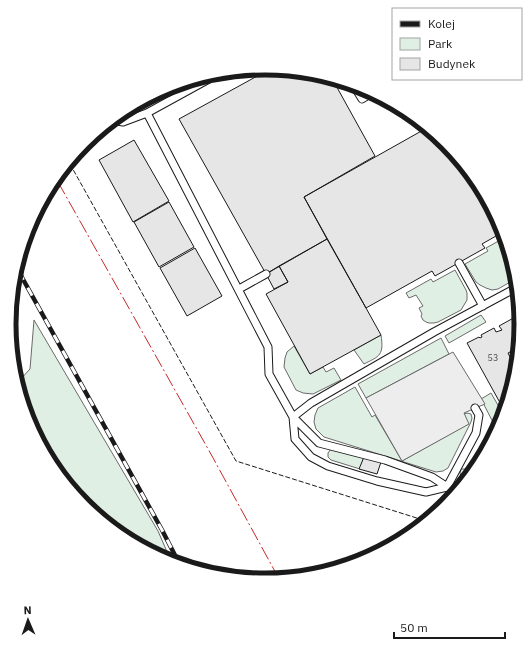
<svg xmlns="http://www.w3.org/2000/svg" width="530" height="648" viewBox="0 0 530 648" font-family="'IBM Plex Sans',sans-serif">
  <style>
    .green { fill: #e0efe3; stroke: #6a6a6a }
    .parking { fill: #ededed; stroke: #6a6a6a }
    .building { fill: #e6e6e6; stroke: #1a1a1a }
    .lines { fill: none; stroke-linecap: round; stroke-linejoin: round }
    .service-casing { stroke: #1a1a1a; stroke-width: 9 }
    .service { stroke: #fff; stroke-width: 7 }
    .rail-casing { stroke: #1a1a1a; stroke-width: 4.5 }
    .rail { stroke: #fff; stroke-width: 3; stroke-dasharray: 9; stroke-linecap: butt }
    .fence { stroke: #1a1a1a; stroke-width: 1; stroke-dasharray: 5 2; stroke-linecap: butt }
    .power { stroke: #c62828; stroke-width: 1; stroke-dasharray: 14 3 2 3; stroke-linecap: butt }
    .labels { text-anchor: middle; stroke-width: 3; stroke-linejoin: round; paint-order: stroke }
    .number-label { font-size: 9px; fill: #4d4d4d }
    .rim { fill: none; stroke: #1a1a1a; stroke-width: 5 }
  </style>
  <rect width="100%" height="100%" fill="#fff"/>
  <path class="green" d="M504,238L512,281L498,289L492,290L486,288L480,285L476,282L465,264L488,251L486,248Z
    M455,270L466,290L467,293V300L461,310L438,322L434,323H429L426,322L423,320L421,316L422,314L419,308L423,306L416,295L409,298L406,293L431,279L433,282Z
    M481,315L486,322L449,343L445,336Z
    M34,320L158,531L171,561L167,560L84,505L28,422L20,380L30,369Z
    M381,335C384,355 380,356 364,364L354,350Z
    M441,338L449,354L366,398L358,384Z
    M294,346L310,374L323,367L326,372L334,368L341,380L313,394L303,393L296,390L284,367L285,358L287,352Z
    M355,387L372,417L375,415L402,461L468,424L464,414L467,413L471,414L472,418L471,422L448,468L443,471L436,472L324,437L316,429L314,422L315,415L318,408Z
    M491,393L503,414L501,422L490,439L496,428L481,399Z
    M331,449L364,457L360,469L331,460L328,457V453Z
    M461,469H470L462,482L460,473Z"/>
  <path class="parking" d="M453,352L485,404L464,413L469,424L402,461L366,398Z"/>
  <path class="building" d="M270,69L334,82L375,156L304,197L327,239L266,274L179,119Z
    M425,129L446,143L502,226L503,232L482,244L485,248L435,276L432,271L366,308L304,197Z
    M134,140L169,201L133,222L99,160Z
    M169,202L194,247L159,267L134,222Z
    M327,239L366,308L381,335L310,374L266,294L288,282L279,266Z
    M195,248L222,296L187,316L160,268Z
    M279,266L288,282L274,289L266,274Z
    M519,315L521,324L515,353L514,350L508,353L513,363L504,410L467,343L479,337L480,338L482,337L481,335L494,328L496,332L502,330L499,326Z
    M364,457L381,462L377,474L359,469Z"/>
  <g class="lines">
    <defs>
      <path id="service" d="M354,86L362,99L372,93
        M147,113L268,347L269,374L293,417L319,443L385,460L432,477L455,492
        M117,121L123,122L147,113L209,79
        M459,263L483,306
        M239,289L266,274
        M293,417L295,439L311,457L328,466L377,481L426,492L447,487L476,433L479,415L475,408
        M293,417L311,403L434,332L514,289"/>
    </defs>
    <use href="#service" class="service-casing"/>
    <use href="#service" class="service"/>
    <defs>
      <path id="rail" d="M19,272L162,530L179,563"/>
    </defs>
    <use href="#rail" class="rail-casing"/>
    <use href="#rail" class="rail"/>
    <path class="fence" d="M70,164L236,461L423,520"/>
    <path class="power" d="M58,182L212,456L278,577"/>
  </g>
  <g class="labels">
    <g class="number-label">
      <text x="493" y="361">53</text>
    </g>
  </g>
  <path d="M0 0H530V648H0ZM16 324a249 249 0 1 1 498 0a249 249 0 1 1-498 0Z" fill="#fff" fill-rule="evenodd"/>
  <path class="rim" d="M16 324a249 249 0 1 1 498 0a249 249 0 1 1-498 0Z"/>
  <rect x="392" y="8" width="130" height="72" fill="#ffffff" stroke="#a3a3a3"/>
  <rect x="400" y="21" width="20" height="6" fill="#1a1a1a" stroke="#a3a3a3"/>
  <text x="428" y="28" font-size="12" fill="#1a1a1a">Kolej</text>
  <rect x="400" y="38" width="20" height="12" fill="#e0efe3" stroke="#a3a3a3"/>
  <text x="428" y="48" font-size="12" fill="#1a1a1a">Park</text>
  <rect x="400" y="58" width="20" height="12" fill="#e6e6e6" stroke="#a3a3a3"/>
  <text x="428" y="68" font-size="12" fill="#1a1a1a">Budynek</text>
  <g transform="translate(28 620) rotate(358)" stroke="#ffffff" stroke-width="3" paint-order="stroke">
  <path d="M0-3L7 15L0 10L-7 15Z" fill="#1a1a1a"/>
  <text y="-6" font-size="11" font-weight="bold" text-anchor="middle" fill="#1a1a1a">N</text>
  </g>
  <path d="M394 632v6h111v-6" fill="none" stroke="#1a1a1a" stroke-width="2"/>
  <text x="400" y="632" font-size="12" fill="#1a1a1a" stroke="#ffffff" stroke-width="3" paint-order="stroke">50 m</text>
</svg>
